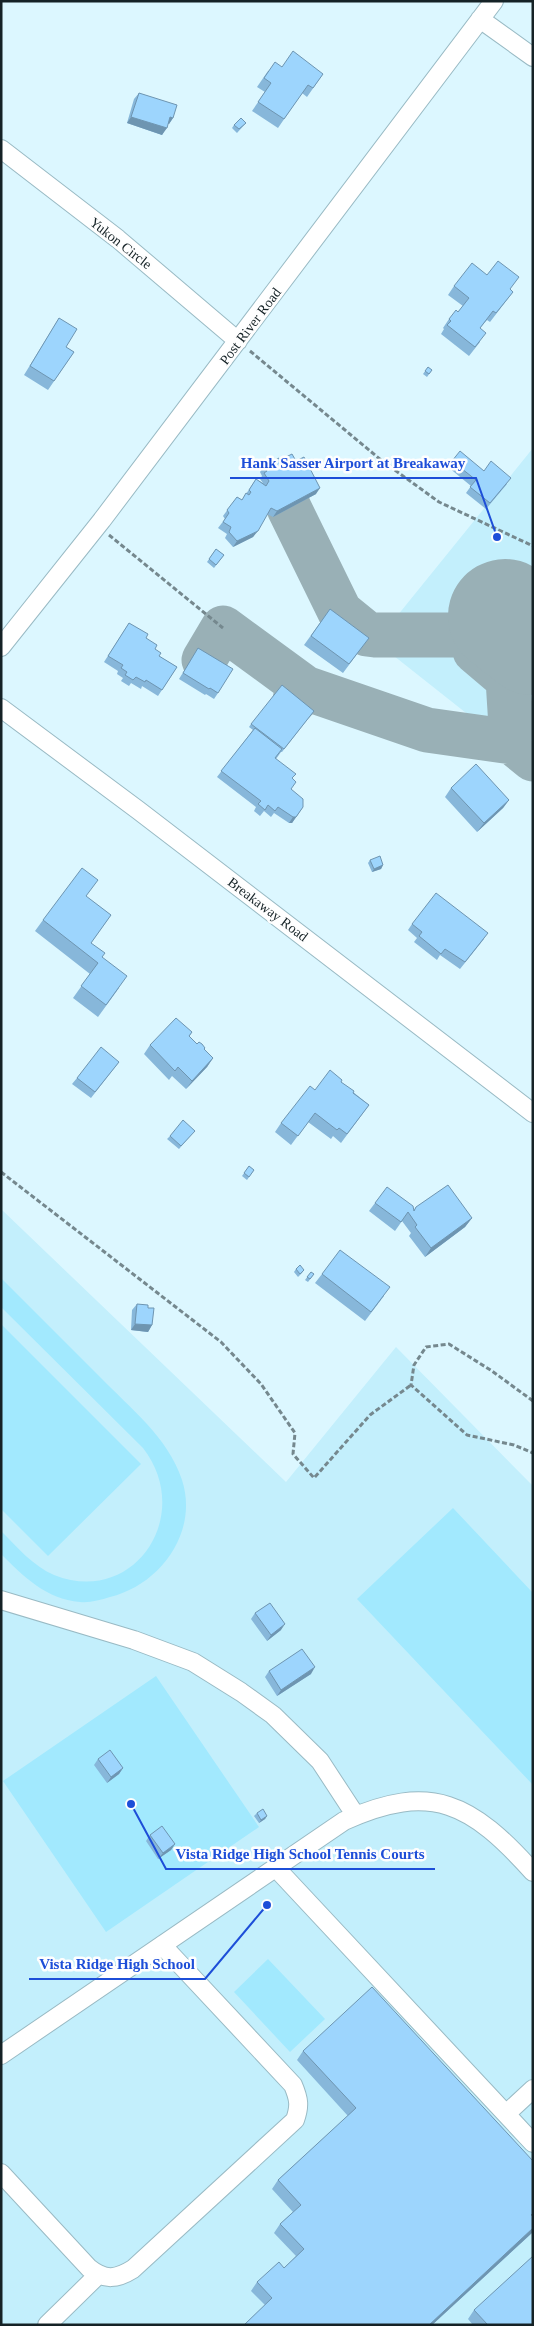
<svg xmlns="http://www.w3.org/2000/svg" width="534" height="2326" viewBox="0 0 534 2326" font-family="Georgia,serif">
  <style>
    .built { fill: #c3effc }
    .grass { fill: #a2e9fe }
    .lines { fill: none; stroke-linecap: round; stroke-linejoin: round }
    .taxiway { stroke: #99b0b6; stroke-width: 45 }
    .runway { stroke: #99b0b6; stroke-width: 114 }
    .minor-casing { stroke: #99bac4; stroke-width: 20 }
    .path { stroke: #75888e; stroke-width: 3; stroke-dasharray: 5 2.5; stroke-linecap: butt }
    .minor { stroke: #fff; stroke-width: 18 }
    .wall { fill: #87b7da }
    .shaded-wall { fill: #6e95b1 }
    .building { fill: #9dd5fd; stroke: #6e95b1 }
    .labels { text-anchor: middle; stroke-width: 5; stroke-linejoin: round; paint-order: stroke }
    .street-label { font-size: 14px; fill: #152226; stroke: #fefefe }
    .leader { fill: none; stroke: #1d4ed8; stroke-width: 2 }
    .callout-dot { fill: #1d4ed8; stroke: #fefefe; stroke-width: 2 }
    .callout-label { font-size: 15px; text-anchor: middle; font-weight: bold; fill: #1d4ed8; stroke: #fefefe; stroke-width: 5; stroke-linejoin: round; paint-order: stroke }
  </style>
  <rect width="100%" height="100%" fill="#dcf7ff"/>
  <path class="built" d="M533,448V766L394,656L389,626Z
    M1,1209L286,1482L396,1347L533,1486V2325H1Z"/>
  <path class="grass" d="M1,1278C34,1311 67,1344 100,1377C130,1408 168,1437 182,1480C199,1532 160,1585 110,1597C100,1600 90,1603 80,1602C46,1599 24,1577 1,1554V1531C17,1547 33,1566 54,1575C134,1607 195,1515 143,1448L1,1307Z
    M1,1324L141,1464L48,1556L1,1509Z
    M453,1508L533,1593V1785L357,1599Z
    M156,1676L259,1827L106,1932L3,1781Z
    M268,1959L325,2019L290,2052L234,1992Z"/>
  <g class="lines">
    <path class="taxiway" d="M289,508L340,612L367,634L375,635H474L483,642
      M505,616L475,651L508,679L512,742L533,759
      M204,660L223,628L305,688
      M295,700L305,688L427,730L512,742"/>
    <path class="runway" d="M505,616L533,638"/>
    <defs>
      <path id="minor" d="M480,19L533,57
        M1,149L118,239L238,341
        M1,647L102,520L494,1
        M1,708L138,810L533,1113
        M1,1600L134,1640L193,1662L241,1692L273,1715L320,1761L356,1816
        M276,1868L533,2143
        M1,2055L344,1821C432,1781 472,1804 533,1872
        M506,2114L533,2089
        M1,2173L89,2268C105,2281 117,2279 133,2269L295,2120C300,2106 299,2099 293,2085L162,1945
        M47,2325L98,2275"/>
    </defs>
    <use href="#minor" class="minor-casing"/>
    <path class="path" d="M250,351L381,460L439,502L533,546
      M109,535L223,628
      M1,1172L221,1342L261,1384L295,1433L293,1454L314,1478L370,1415L411,1385
      M533,1401L492,1371L449,1344L426,1347L414,1365L411,1385L467,1435L514,1445L533,1453"/>
    <use href="#minor" class="minor"/>
  </g>
  <path class="wall" d="M282,67L323,74L307,97L302,93L278,128L252,111L265,92L257,87L268,71Z
    M139,93L173,118L169,124L168,123L162,135L127,123L134,99Z
    M246,123L237,133L232,128L234,125Z
    M487,275L513,292L490,322L487,320L480,328V342L469,356L441,334L444,329L443,328L449,319L458,312L463,306L448,295L454,286Z
    M59,318L66,347L74,352L48,390L24,375Z
    M428,367L432,370L427,377L423,374Z
    M280,460L296,461L316,494L273,517L267,514L253,537L233,547L225,538L227,534L218,528L225,519L223,516L237,497L242,500L256,479L263,483L260,479L262,476L260,472L264,466Z
    M452,461L484,471L507,484L486,509L466,493L471,486L448,467Z
    M216,549L224,555L214,568L207,562Z
    M330,609L369,638L343,673L304,645Z
    M129,623L146,638L159,656L177,667L158,696L142,686L141,689L131,683L129,686L121,681L123,678L117,674L118,671L104,662Z
    M198,648L218,693L214,699L206,694L205,695L179,679Z
    M314,711L282,752H281L276,759L292,778L291,789L299,813L292,823H289L274,813L271,817L264,811L260,816L254,811L256,807L217,777L253,730L249,727L251,724Z
    M451,788L509,800L503,808L477,832L445,797Z
    M370,860L383,865L381,869L372,872L368,863Z
    M86,897L111,915L91,943L102,957L119,988L98,1017L73,998L90,974L35,931L43,920Z
    M412,924L484,939L460,969L440,955L437,960L414,942L417,938L408,930Z
    M192,1032L189,1037L213,1058L207,1067L186,1089L172,1076L169,1080L144,1054L150,1045Z
    M119,1062L91,1098L72,1084L77,1078Z
    M341,1082L369,1105L341,1143L333,1136L331,1139L308,1122L291,1145L275,1132L281,1123L315,1090Z
    M192,1134L179,1149L167,1139L170,1136Z
    M249,1166L254,1170L247,1180L242,1176Z
    M375,1203L414,1210L416,1207L472,1218L465,1227L425,1257L409,1236L411,1233L402,1221L395,1231L369,1211Z
    M296,1269L304,1270L302,1273L298,1277L294,1272Z
    M311,1272L314,1274L308,1282L305,1280Z
    M322,1274L384,1296L365,1321L315,1283Z
    M137,1304L152,1325L148,1332L131,1330L132,1310Z
    M255,1613L281,1630L267,1641L251,1619Z
    M269,1671L311,1674L277,1696L265,1677Z
    M98,1759L123,1768L119,1774L107,1783L94,1765Z
    M257,1813L267,1816L265,1819L259,1823L254,1816Z
    M150,1835L175,1844L171,1850L158,1859L146,1841Z
    M303,2051L533,2232L432,2325H244L265,2305L251,2291L257,2282L284,2268L296,2256L274,2233L280,2224L293,2212L272,2189L278,2180L348,2116L297,2060Z
    M474,2310L533,2325H473L468,2319Z"/>
  <path class="shaded-wall" d="M131,117L167,128L162,135L127,123Z
    M170,117L173,118L169,124L166,123Z
    M320,488L316,494L273,517L277,511Z
    M258,531L253,537L233,547L237,541Z
    M509,800L503,808L477,832L484,823Z
    M303,807L292,823H289L293,817Z
    M383,865L381,869L372,872L374,869Z
    M213,1058L207,1067L186,1089L192,1081Z
    M472,1218L465,1227L425,1257L431,1248Z
    M135,1324L152,1325L148,1332L131,1330Z
    M285,1624L281,1630L267,1641L271,1635Z
    M315,1667L311,1674L277,1696L281,1690Z
    M123,1768L119,1774L107,1783L111,1777Z
    M267,1816L265,1819L259,1823L261,1820Z
    M175,1844L171,1850L158,1859L163,1853Z
    M533,2228V2232L432,2325H429Z"/>
  <path class="building" d="M293,51L323,74L313,88L308,85L284,119L258,102L271,83L264,78L275,62L282,67Z
    M139,93L177,105L173,118L170,117L167,128L131,117Z
    M241,118L246,123L239,129L234,125Z
    M498,261L519,277L510,289L513,292L496,313L493,311L480,328L486,333L475,347L447,325L451,321L449,319L456,310L458,312L469,298L454,286L472,263L487,275Z
    M59,318L77,329L66,347L74,352L54,381L30,366Z
    M428,367L432,370L429,374L425,371Z
    M460,451L484,471L491,461L511,478L490,503L470,487L476,480L452,461Z
    M292,454L296,461L304,457L320,488L277,511L271,508L258,531L237,541L229,532L231,527L223,522L229,513L227,510L237,497L242,500L246,493L249,495L251,492L249,490L256,479L266,486L269,481L264,473L267,471L264,466L279,458L280,460Z
    M216,549L224,555L216,565L209,559Z
    M330,609L369,638L349,664L311,636Z
    M129,623L148,634L146,638L157,645L155,649L161,653L159,656L177,667L162,690L146,680L145,682L136,677L133,680L125,675L127,672L121,668L123,665L108,656Z
    M198,648L233,669L218,693L210,688L209,689L183,673Z
    M282,685L314,711L284,749L251,724Z
    M255,728L282,749L275,758L296,774L292,778L296,782L291,789L303,799V807L296,817H293L278,807L275,811L268,805L265,810L258,804L261,801L221,771Z
    M476,764L509,800L484,823L451,788Z
    M380,856L383,865L374,869L370,860Z
    M82,868L98,880L86,896L111,915L91,943L105,953L102,957L127,976L106,1005L81,986L98,963L43,920Z
    M436,893L488,933L465,962L445,949L441,954L419,936L422,932L412,924Z
    M176,1018L192,1032L189,1036L197,1044L199,1042L202,1044L205,1048L204,1049L213,1058L192,1081L178,1067L175,1071L150,1045Z
    M101,1047L119,1062L95,1092L77,1078Z
    M330,1070L342,1080L341,1082L354,1091L353,1093L369,1105L347,1134L339,1128L337,1130L315,1113L298,1136L281,1123L310,1086L315,1090Z
    M183,1120L195,1131L181,1146L170,1136Z
    M249,1166L254,1170L249,1177L244,1173Z
    M448,1185L472,1218L431,1248L415,1227L417,1225L408,1212L401,1222L375,1203L387,1187L413,1206L414,1211L416,1207Z
    M340,1250L390,1287L371,1312L322,1274Z
    M300,1265L304,1270L300,1274L296,1269Z
    M311,1272L314,1274L310,1279L307,1277Z
    M137,1304L148,1305V1308H154L152,1325L135,1324Z
    M270,1603L285,1624L271,1635L255,1613Z
    M302,1649L315,1667L281,1690L269,1671Z
    M110,1750L123,1768L111,1777L98,1759Z
    M263,1809L267,1816L261,1820L257,1813Z
    M162,1826L175,1844L163,1853L150,1835Z
    M372,1987L533,2161V2213L531,2215L533,2216V2228L429,2325H244L272,2298L257,2282L279,2262L284,2268L304,2249L280,2224L301,2205L278,2180L356,2108L303,2051Z
    M533,2256V2325H487V2324L474,2310Z"/>
  <g class="labels">
    <g class="street-label">
      <text transform="translate(121 243) rotate(38)" y="5">Yukon Circle</text>
      <text transform="translate(250 326) rotate(-53)" y="5">Post River Road</text>
      <text transform="translate(268 909) rotate(37)" y="5">Breakaway Road</text>
    </g>
  </g>
  <path class="leader" d="M497 537L476 478H230M131 1804L166 1869H435M267 1905L205 1979H29"/>
  <g class="callout-dot">
    <circle cx="497" cy="537" r="5"/>
    <circle cx="131" cy="1804" r="5"/>
    <circle cx="267" cy="1905" r="5"/>
  </g>
  <g class="callout-label">
    <text x="353" y="468">Hank Sasser Airport at Breakaway</text>
    <text x="300" y="1859">Vista Ridge High School Tennis Courts</text>
    <text x="117" y="1969">Vista Ridge High School</text>
  </g>
  <rect width="534" height="2326" fill="none" stroke="#152226" stroke-width="5"/>
</svg>
